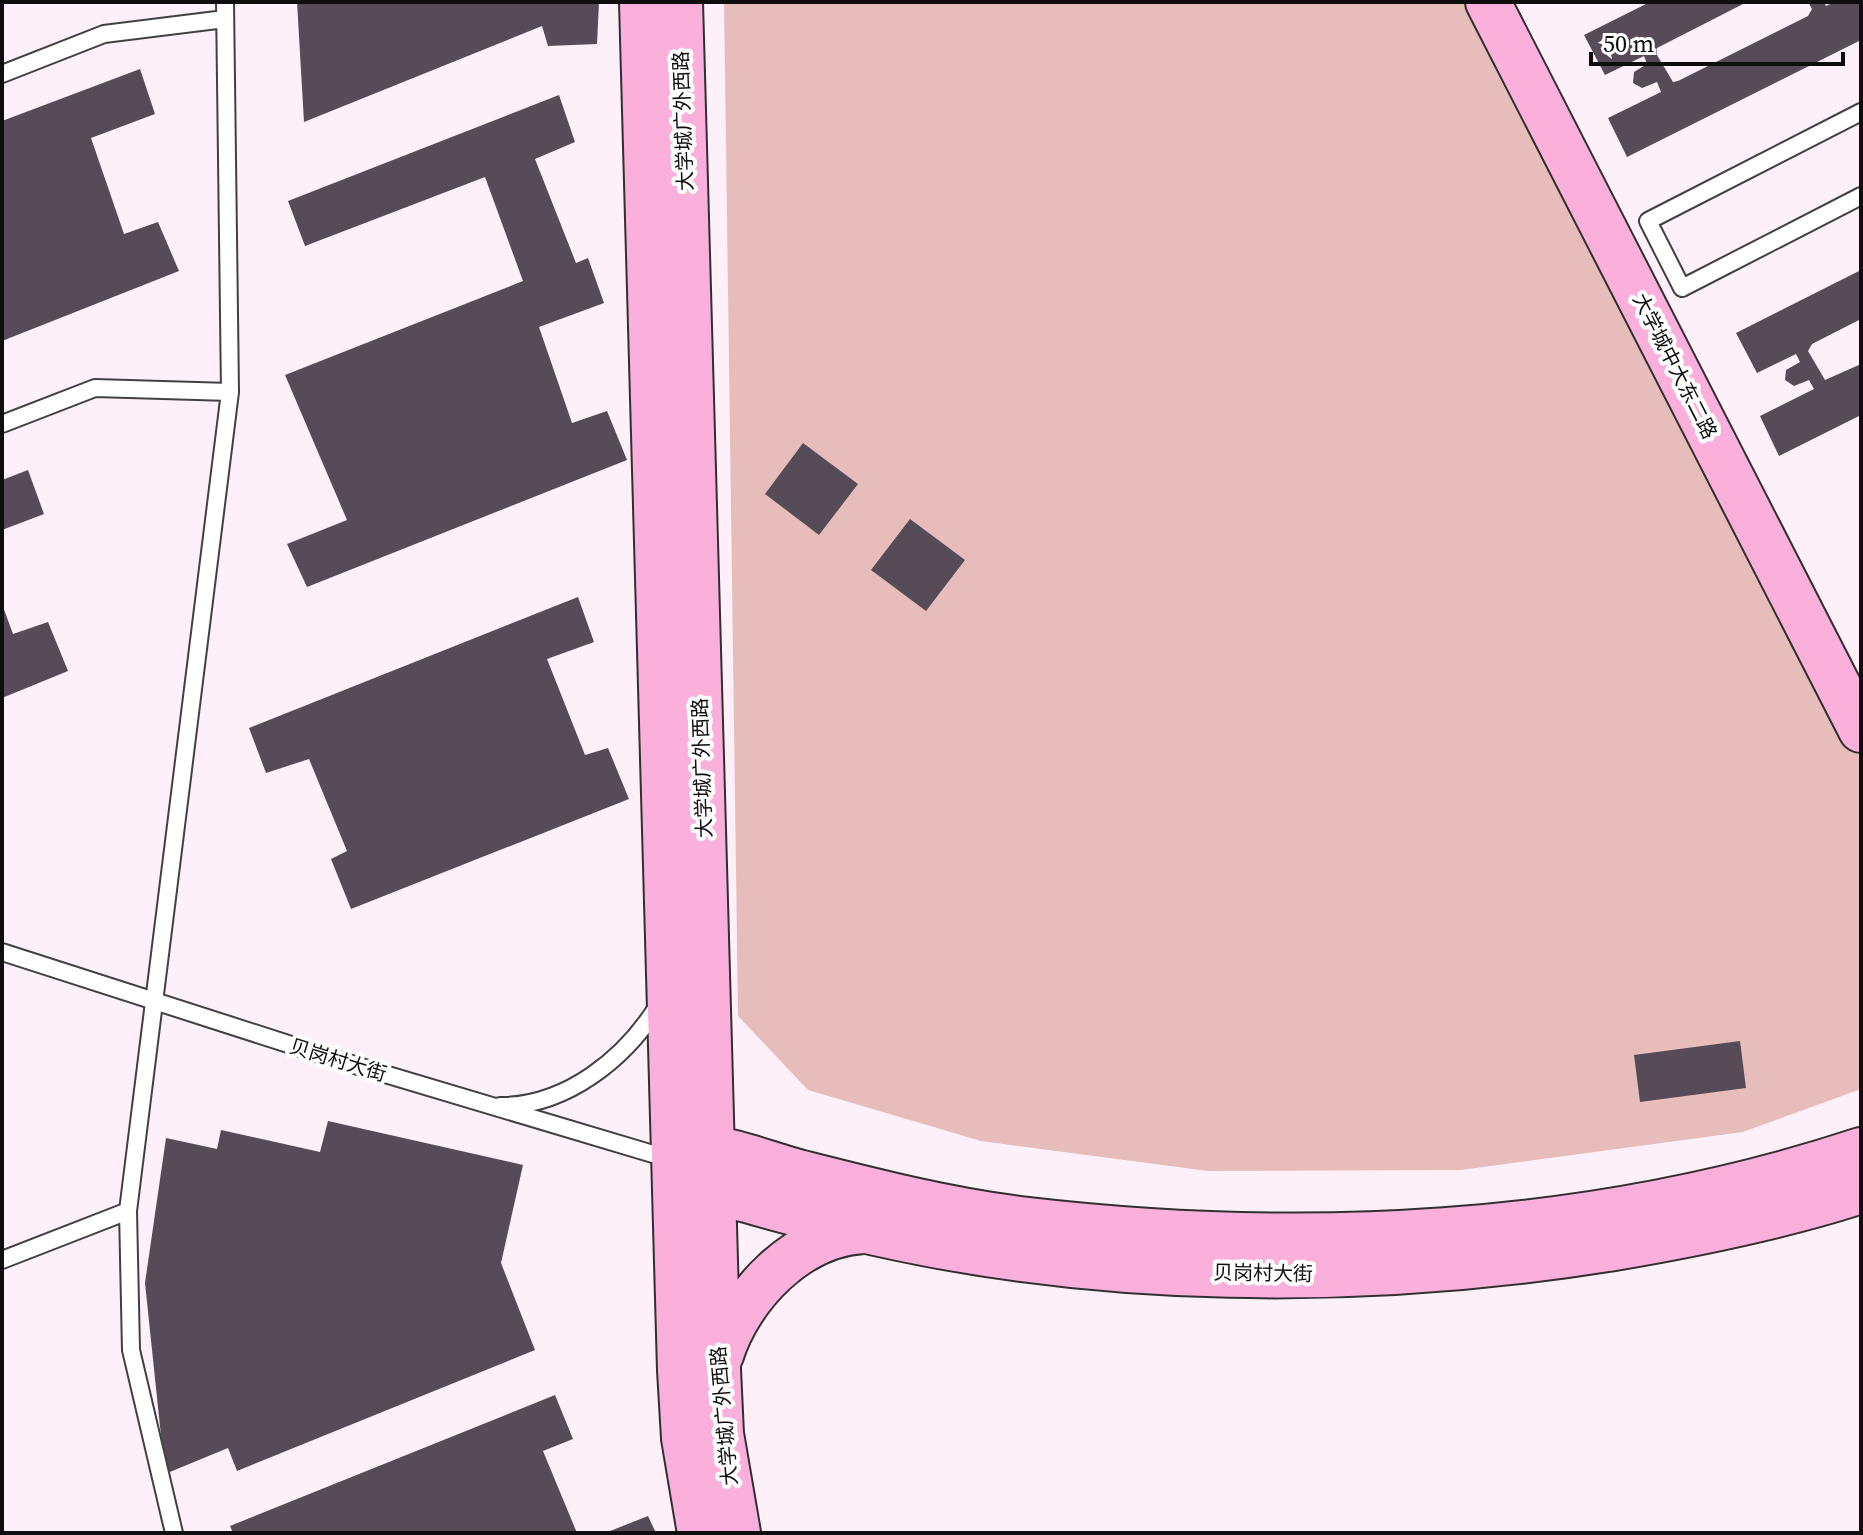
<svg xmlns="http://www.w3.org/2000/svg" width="1863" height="1535" viewBox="0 0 1863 1535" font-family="'Source Serif 4','Noto Sans SC',serif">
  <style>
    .green { fill: #e7bdbc }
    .building { fill: #564b56 }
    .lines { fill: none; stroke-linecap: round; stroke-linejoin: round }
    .lane-casing { stroke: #414141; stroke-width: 20 }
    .secondary-casing { stroke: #303030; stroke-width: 48 }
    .lane { stroke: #fff; stroke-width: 16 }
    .secondary { stroke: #fab0da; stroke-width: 44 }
    .labels { text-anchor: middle; stroke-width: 8; stroke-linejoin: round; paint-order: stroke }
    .street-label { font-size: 20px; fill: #0e0e0e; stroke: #fff }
  </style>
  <rect width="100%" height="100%" fill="#fef0f9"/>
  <path class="green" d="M724,2H1479L1861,751V1089L1743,1132L1461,1170L1208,1171L981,1141L808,1090L738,1016Z"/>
  <path class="building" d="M297,2H599L597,44L548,46L542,26L304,122Z
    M1650,2H1747L1657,48V55L1673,82L1678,81L1808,16L1812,9L1808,2H1824L1826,6L1834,2H1861V40L1627,157L1608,118L1661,92L1657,82L1642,88L1633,83L1634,72L1647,64L1644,56L1605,75L1584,35Z
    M140,69L155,114L91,138L124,234L158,222L179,271L2,341V121Z
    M559,95L575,142L535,159L576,263L588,258L604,303L539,327L572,423L607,411L627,460L307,587L287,544L347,520L285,375L523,281L485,177L305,246L288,201Z
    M1861,270V319L1812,344L1808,351L1825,380L1861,364V415L1779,456L1760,416L1814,389L1809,380L1794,386L1785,380L1786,370L1800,362L1796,354L1757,373L1736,333Z
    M803,443L858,484L819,535L765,494Z
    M28,470L44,514L2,530V480Z
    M910,519L965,560L926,611L871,570Z
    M578,597L594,642L547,659L585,755L608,748L629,799L351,909L331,859L347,851L309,759L266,773L249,728Z
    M2,604L13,634L48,622L68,671L2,698Z
    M1740,1041L1746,1088L1640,1102L1634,1055Z
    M328,1121L523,1165L501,1263L535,1350L237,1471L228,1448L165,1474L145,1283L166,1138L217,1149L221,1130L320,1152Z
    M555,1395L573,1439L543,1451L577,1533H233L230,1526Z
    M648,1516L656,1533H605Z"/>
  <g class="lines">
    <defs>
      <path id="lane" d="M2,74L104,34L225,19
        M1861,112L1648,221L1682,288L1861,196
        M2,424L95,388L230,392
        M2,952L338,1060L673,1160
        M500,1106C567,1106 626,1058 659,1004
        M2,1260L128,1211
        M174,1533L131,1350L128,1211L230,392L225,2"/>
      <path id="secondary" d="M642,2L680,1370L684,1438L700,1533
        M680,2L718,1369L721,1434L738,1533
        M1488,2L1861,730
        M686,1158C694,1155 706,1149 714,1149C737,1151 777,1167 802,1173C873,1191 947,1210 1020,1219C1300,1252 1591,1239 1861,1150
        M693,1175C700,1180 706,1186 713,1190C722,1196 736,1197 747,1200C780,1210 813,1218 846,1226C1094,1287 1364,1288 1614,1248C1697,1234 1781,1217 1861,1191
        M721,1355C740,1295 797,1235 863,1231"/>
    </defs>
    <use href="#lane" class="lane-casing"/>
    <use href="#secondary" class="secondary-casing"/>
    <use href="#lane" class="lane"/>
    <use href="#secondary" class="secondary"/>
  </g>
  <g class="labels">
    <g class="street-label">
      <text transform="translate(683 121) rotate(-92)" y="7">大学城广外西路</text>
      <text transform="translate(1675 366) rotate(63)" y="7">大学城中大东二路</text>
      <text transform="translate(702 768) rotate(-92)" y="7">大学城广外西路</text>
      <text transform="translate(338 1060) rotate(17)" y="7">贝岗村大街</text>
      <text transform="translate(1263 1273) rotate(1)" y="7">贝岗村大街</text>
      <text transform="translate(724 1416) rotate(-95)" y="7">大学城广外西路</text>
    </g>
  </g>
  <rect width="1863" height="1535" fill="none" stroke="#0e0e0e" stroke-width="8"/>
  <path d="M1591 52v12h252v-12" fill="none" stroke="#0e0e0e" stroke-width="4"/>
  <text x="1603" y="52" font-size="24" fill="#0e0e0e" stroke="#ffffff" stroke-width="6" paint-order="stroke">50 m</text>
</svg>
